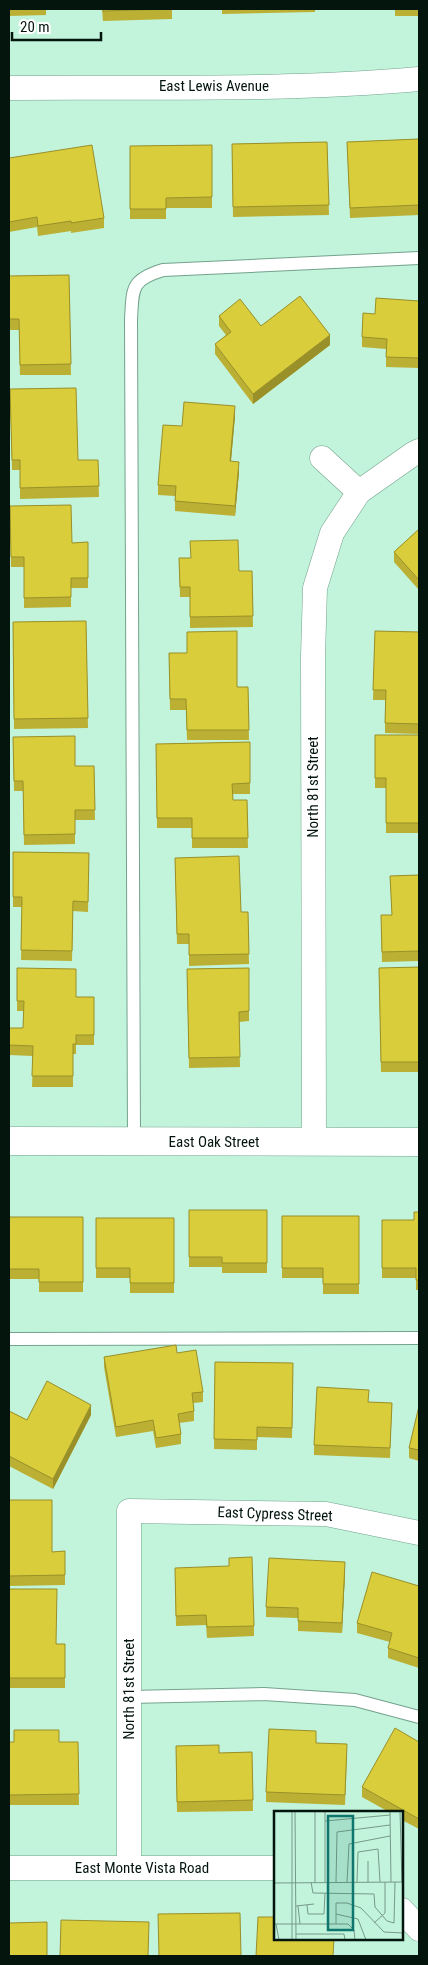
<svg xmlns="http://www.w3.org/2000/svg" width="428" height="1965" viewBox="0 0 428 1965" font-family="'Roboto Condensed',sans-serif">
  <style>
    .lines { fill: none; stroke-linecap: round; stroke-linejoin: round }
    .service-casing { stroke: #74a28d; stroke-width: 14 }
    .minor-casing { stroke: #74a28d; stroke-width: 25 }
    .tertiary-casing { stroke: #74a28d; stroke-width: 29 }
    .service { stroke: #fff; stroke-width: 12 }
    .minor { stroke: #fff; stroke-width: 24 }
    .tertiary { stroke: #fff; stroke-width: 28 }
    .wall { fill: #bbb033 }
    .shaded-wall { fill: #999029 }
    .building { fill: #dacd3b; stroke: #999029 }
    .labels { text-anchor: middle; stroke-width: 4.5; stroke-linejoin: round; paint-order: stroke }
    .street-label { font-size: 15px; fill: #04150e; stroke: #fff }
    .inset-road { fill: none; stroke: #769a89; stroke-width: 1 }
    .view { fill: #0f766e; fill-opacity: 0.15; stroke: #0f766e; stroke-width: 2.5 }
    .inset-edge { fill: none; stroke: #04150e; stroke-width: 2.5 }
  </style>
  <rect width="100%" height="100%" fill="#c2f3db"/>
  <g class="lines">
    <defs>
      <path id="service" d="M134,1141L131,319C133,289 130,280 163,270L419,258
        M9,1339L419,1338
        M129,1697L264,1694L355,1700L419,1717"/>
      <path id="minor" d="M9,88C145,87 283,91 419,79
        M322,458L359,492
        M314,1142L313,656L315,588L332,533L359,492L413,454L419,451
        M129,1867V1511L326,1514L419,1533
        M9,1868H276
        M402,1910L419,1929"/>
      <path id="tertiary" d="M9,1141L419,1142"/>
    </defs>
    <use href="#service" class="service-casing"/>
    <use href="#minor" class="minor-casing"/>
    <use href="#tertiary" class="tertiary-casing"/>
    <use href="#service" class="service"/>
    <use href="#minor" class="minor"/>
    <use href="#tertiary" class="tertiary"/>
  </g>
  <path class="wall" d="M9,9H46V15L9,16Z
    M102,9H174H172V19L103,21Z
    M222,9H315V12L222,14Z
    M395,9H419V16H395Z
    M419,139V215L350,218L347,142Z
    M327,142L329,215L233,217L232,144Z
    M212,145V208H166V219H130V146Z
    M9,158L104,218V228L71,233V231L38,236L37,227L9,232Z
    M69,275L71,375H20L19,330H9V276Z
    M419,301V368L386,367V349L362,347V337L375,314Z
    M219,316L261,326L330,345L253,404L215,354V344L226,335L219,326Z
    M10,389L78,460H98L99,497L20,499V470H12Z
    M235,416L231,461L239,472L235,516L175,511V496L158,495V485L182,426Z
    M10,506L72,543L88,542V588H71V607L24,608V567H11Z
    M419,529V590L394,562V552Z
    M179,558H190L239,571H252L253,627L190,628V597H180Z
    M86,621L88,728L14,729L13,622Z
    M375,631L419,632V734L385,733V700H373Z
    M169,653L237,687H248L249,740H187L186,710H170Z
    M375,735H419V833H386V788H375Z
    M13,737L75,766H94L95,820H75V844L24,845L23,791H14Z
    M250,742V794H233V800H247L248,848H192V828H157L156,744Z
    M13,852L89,853L88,912L73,911L72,961L21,960L22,907H13Z
    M175,858L241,912H248L249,964L189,966V944H177Z
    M419,875V961L382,962L381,926L392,915L390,876Z
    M419,967V1072H381L379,968Z
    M17,968L76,997H94V1045H76V1054H73V1087H32L33,1056L9,1055V1028H23L24,1011H17Z
    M249,968V1021L239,1022L240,1067L189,1068L187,969Z
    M189,1210H267V1273H222V1267H189Z
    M419,1212V1290H416V1278H382V1220H414Z
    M282,1216H359V1294H323V1278H282Z
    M9,1217H83V1292H39V1279H9Z
    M96,1218H174V1293H130V1278H96Z
    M177,1353L203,1392V1402L193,1403L194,1411V1421L179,1423L181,1434V1444L156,1448L153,1431L116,1437L104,1367V1357Z
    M215,1362L293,1363L292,1438L257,1437V1450L214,1449Z
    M369,1402L392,1403L390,1458L314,1455V1445Z
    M419,1406V1461L409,1458V1448Z
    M9,1411L27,1420L91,1415L53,1489L9,1466Z
    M9,1500L52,1552L65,1551V1585L9,1586Z
    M345,1572L342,1633L298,1631V1618L266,1617V1607Z
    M175,1578L254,1626V1636L207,1638L206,1625L176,1626Z
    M419,1586V1668L388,1658V1648L390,1642L357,1633V1623Z
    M9,1589L57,1644H65V1688H9Z
    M9,1742H78L79,1805H9Z
    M419,1742V1829L402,1820V1812H389L362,1797V1787Z
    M316,1743L347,1754L345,1805L266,1802V1792Z
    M176,1746L219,1753L252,1752L253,1811L177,1812Z"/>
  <path class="shaded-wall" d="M330,335V345L253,404V394Z
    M235,406V416L230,471V461Z
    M239,462V472L235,516V506Z
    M91,1405V1415L53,1489V1479Z
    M345,1562V1572L342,1633V1623Z"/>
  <path class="building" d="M103,9H170L103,11Z
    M419,139V205L350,208L347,142Z
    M327,142L329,205L233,207L232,144Z
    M92,145L104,218L71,223V221L38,226L37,217L9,222V158Z
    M212,145V197L166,198V209H130V146Z
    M69,275L71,364L20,365L19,319H9V276Z
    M300,296L330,335L253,394L215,344L231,332L219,316L240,299L261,326Z
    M376,298L419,301V358L386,357L387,339L362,337L363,313L375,314Z
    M76,388L78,460H98L99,486L20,488V460H12L10,389Z
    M184,402L235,406L230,461L239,462L235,506L175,501L176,486L158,485L163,425L182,426Z
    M71,505L72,543L88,542V578H71V597L24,598V557H11L10,506Z
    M419,529V580L394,552Z
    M238,540L239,571H252L253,616L190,617V587H180L179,558H191L190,541Z
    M86,621L88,718L14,719L13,622Z
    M237,631V687H248L249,730H187L186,699H170L169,653H187V632Z
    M375,631L419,632V724L385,723L386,690H373Z
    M375,735H419V823H386V778H375Z
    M75,736V766H94L95,810H75V834L24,835L23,781H14L13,737Z
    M250,742V783L232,784L233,800H247L248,838H192V818H157L156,744Z
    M13,852L89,853L88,902L73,901L72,951L21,950L22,897H13Z
    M239,856L241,912H248L249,954L189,955V934H177L175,858Z
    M419,875V951L382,952L381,915H392L390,876Z
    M419,967V1062H381L379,968Z
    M17,968L76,969V997H94V1035H76V1044H73V1076H32L33,1046L9,1045V1028H23L24,1001H17Z
    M249,968V1011L239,1012L240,1057L189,1058L187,969Z
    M189,1210H267V1263H222V1257H189Z
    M414,1212H419V1280H416V1268H382V1220H414Z
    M282,1216H359V1284H323V1268H282Z
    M9,1217H83V1282H39V1269H9Z
    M96,1218H174V1283H130V1268H96Z
    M176,1345L177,1353L196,1350L203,1392L192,1393L194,1411L178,1414L181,1434L156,1438L153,1420L116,1427L104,1357Z
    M215,1362L293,1363L292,1428L257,1427V1440L214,1439Z
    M47,1381L91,1405L53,1479L9,1456V1411L27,1420Z
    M317,1387L369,1390L368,1402L392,1403L390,1448L314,1445Z
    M419,1406V1450L409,1448Z
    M9,1500H52V1552L65,1551V1575L9,1576Z
    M252,1557L254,1626L207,1627L206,1615L176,1616L175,1568L229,1566V1558Z
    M269,1558L345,1562L342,1623L298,1621V1608L266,1607Z
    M372,1572L419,1586V1658L388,1648L392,1633L357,1623Z
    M9,1589H57L56,1644H65V1678H9Z
    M395,1728L419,1742V1819L362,1787Z
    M269,1729L316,1731V1743L347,1744L345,1795L266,1792Z
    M14,1730H59V1742H78L79,1794L9,1795V1742H14Z
    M219,1745V1753L252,1752L253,1800L177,1802L176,1746Z
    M240,1913L241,1956H159L158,1914Z
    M258,1917H276V1939H334L333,1956H256Z
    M61,1920L149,1922L148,1956H60Z
    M47,1922V1956H9V1923Z"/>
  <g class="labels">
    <g class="street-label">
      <text x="214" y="91">East Lewis Avenue</text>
      <text transform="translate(313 787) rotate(-90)" y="5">North 81st Street</text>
      <text x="214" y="1147">East Oak Street</text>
      <text transform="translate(275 1514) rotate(2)" y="5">East Cypress Street</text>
      <text transform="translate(129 1689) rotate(-90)" y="5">North 81st Street</text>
      <text x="142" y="1873">East Monte Vista Road</text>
    </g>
  </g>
  <g transform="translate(274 1811)">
    <rect width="129" height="129" fill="#c2f3db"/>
    <path class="inset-road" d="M18,0V129M21,0L22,129M41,0V71M51,0V71M116,0L117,71M126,0L128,71M51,10L116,4M75,33L116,25M37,71L39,82L100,83L101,96L113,110L120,112L121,71M62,71L63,21L116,14M73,71L75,33M83,71L84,41L104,38L106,71M94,71V50M0,72L129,71M33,94L34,103H50L51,82M22,95L40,93M24,95L26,113M62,103L84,108L92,129M100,112L111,102V71M0,113H74L80,119L81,129M2,113L5,129M62,113V92H73L87,97L110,121L129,122M22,123H70L71,129"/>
    <path class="view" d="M54,5H79V119H54Z"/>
    <rect width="129" height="129" class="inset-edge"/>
  </g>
  <rect width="428" height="1965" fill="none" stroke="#04150e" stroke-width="20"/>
  <path d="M12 32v8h89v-8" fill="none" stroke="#04150e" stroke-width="2.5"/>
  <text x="20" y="32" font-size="15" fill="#04150e" stroke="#ffffff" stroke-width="4" paint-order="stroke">20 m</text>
</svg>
